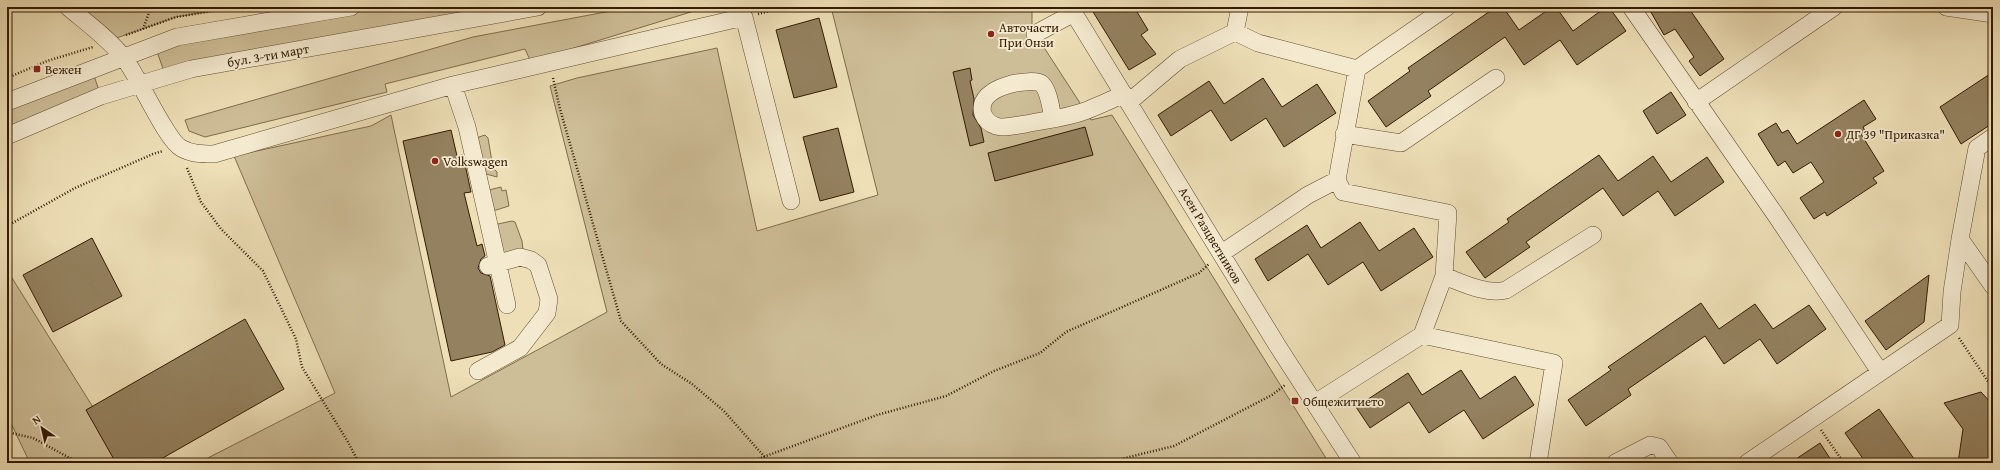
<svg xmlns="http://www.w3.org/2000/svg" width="2000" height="470" viewBox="0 0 2000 470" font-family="'Gentium Book Plus',serif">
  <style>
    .green { fill: #cebe98; stroke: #806c4c }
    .building { fill: #94815f; stroke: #331b00 }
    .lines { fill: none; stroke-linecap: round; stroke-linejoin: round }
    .minor-casing { stroke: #624c2e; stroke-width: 18 }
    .path { stroke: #331b00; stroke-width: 2.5; stroke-dasharray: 1 2; stroke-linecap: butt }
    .minor { stroke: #f4ead0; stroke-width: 17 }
    .poi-dot { fill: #8f2418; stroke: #f4ead0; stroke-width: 1.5 }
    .labels { text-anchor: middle; stroke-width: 3.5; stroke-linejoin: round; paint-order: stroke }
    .poi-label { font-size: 13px; fill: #331b00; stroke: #f4ead0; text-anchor: start }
    .street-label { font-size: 13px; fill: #331b00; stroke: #f4ead0 }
  </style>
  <rect width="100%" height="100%" fill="#eedfb7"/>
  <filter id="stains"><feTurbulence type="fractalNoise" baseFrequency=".005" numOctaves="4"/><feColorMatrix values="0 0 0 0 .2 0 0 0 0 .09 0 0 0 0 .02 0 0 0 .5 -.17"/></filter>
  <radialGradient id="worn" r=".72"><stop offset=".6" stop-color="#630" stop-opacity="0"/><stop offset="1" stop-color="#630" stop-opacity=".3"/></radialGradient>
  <path class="green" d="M69,7H237L176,17L108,41Z
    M351,7H538L166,77L155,46Z
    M632,7H707L571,49L530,60L525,49L385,84L387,92L205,137L189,131L185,120L473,37Z
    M831,7H1032V29L1091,120L1112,115L1329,463H198L335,393L234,156L371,126L391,115L451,397L607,312L550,86L577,78L717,48L757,231L878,195Z
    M92,70L101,96L7,136V103Z
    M485,135L488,138L493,168L497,172V177L479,172L473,144L479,137Z
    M501,187L502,191L506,190L509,206L493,211L485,191Z
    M512,221L515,222L522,241L523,250L505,256L494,228L498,224Z
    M7,270L128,463H30L7,415Z"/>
  <path class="building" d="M1090,7H1134L1148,30L1141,35L1156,54L1129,70Z
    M1496,7H1503L1519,30L1552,7H1556L1573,31L1606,7H1609L1626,31L1577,65L1560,40L1524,65L1505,37L1428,91L1431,96L1386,127L1368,101L1410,71L1408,68Z
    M1648,7H1688L1724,59L1700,76L1689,61L1694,57L1675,29L1664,35Z
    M819,18L837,87L794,98L776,30Z
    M970,68L972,80L970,81L974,99L973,115L981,128L984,142L970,146L953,72Z
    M1993,72V123L1961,144L1940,107Z
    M1263,78L1282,107L1317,84L1336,113L1284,147L1266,118L1231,141L1211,110L1171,136L1158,115L1209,81L1224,104Z
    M1671,92L1686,115L1657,134L1643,111Z
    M1864,100L1876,119L1863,127L1865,131L1861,134L1884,171L1873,178L1877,183L1827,216L1825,212L1814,219L1800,198L1824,182L1811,162L1793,173L1785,161L1778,166L1758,134L1776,123L1782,133L1788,130L1797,144Z
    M1085,127L1093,155L995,181L988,153Z
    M838,128L854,192L820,201L803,137Z
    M451,130L457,156L463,155L471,192L464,193L477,246L482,244L485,256L481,259L478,268L481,273L490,276L505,345L492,352L451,361L403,141Z
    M1599,155L1618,181L1653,156L1671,182L1707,157L1724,182L1675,216L1658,191L1623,216L1603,188L1526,242L1530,247L1485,278L1466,252L1509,222L1507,219Z
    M1360,222L1379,251L1414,228L1433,257L1381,291L1363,262L1328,285L1308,254L1268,281L1255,259L1307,225L1321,248Z
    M92,238L122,296L53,332L23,275Z
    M1929,275L1924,322L1886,350L1865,321Z
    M1701,303L1719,329L1755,304L1773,329L1809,305L1826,329L1777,364L1760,339L1724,364L1705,336L1628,389L1631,395L1586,426L1568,400L1611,370L1608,367Z
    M245,319L284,389L154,463H116L86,410Z
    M1461,370L1480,399L1515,376L1534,405L1483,439L1464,410L1429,433L1409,402L1370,428L1356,407L1408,373L1422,395Z
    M1981,392L1993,405L1991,463H1958L1963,429L1944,403Z
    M1879,409L1917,463H1866L1845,433Z
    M1820,443L1833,463H1790Z"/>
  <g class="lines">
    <defs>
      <path id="minor" d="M68,7C87,23 109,39 124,58C139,77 166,140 181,148C191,154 202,154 214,154L453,85L744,17L791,201
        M1070,7L1277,345L1353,463
        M1631,7L1777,217L1880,372
        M1946,7L1993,14
        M1235,32L1258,43L1357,69L1447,7
        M1235,32L1240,7
        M1035,34L1074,13
        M453,85L467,127L507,305
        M7,102L177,37L351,7
        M1129,102L1180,59L1235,32
        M1696,102L1834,7
        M1053,119C1051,109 1049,91 1042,84C1035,77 974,85 983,114C985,119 990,124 996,126C1005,129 1016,125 1026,124C1045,120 1066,118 1085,111C1098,106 1111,100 1124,94
        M1344,134L1401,143L1496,78
        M7,136L101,96L191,69L538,7
        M1993,137L1977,148L1960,239L1993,286
        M1222,253L1308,195L1337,180
        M1444,276C1463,283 1486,295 1506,290L1593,235
        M1422,335L1554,363L1538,463
        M478,371L520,348L547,313L549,299L538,265L531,260L520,257L488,266
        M1315,403L1422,335L1444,276L1448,213L1343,192L1337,180L1357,69
        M1615,463L1650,445L1659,447L1670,463
        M1747,463L1950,325L1952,292L1960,239"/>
    </defs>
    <use href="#minor" class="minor-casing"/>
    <path class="path" d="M758,14L786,7
      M143,29L151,7
      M126,35L176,17L237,7
      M7,78L47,61L93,47
      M553,78L560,109L621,321L661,364L692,384L724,411L770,463
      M187,168L201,202L221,229L263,271L296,339L302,367L348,442L359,463
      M7,226L75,188L153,154L163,151
      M1959,338L1993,389
      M1821,430L1844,463
      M7,432L33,438L79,463
      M747,463L877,415L946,396L994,371L1040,353L1066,332L1199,273L1209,264
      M1116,463L1125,458L1174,446L1272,395L1285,385"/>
    <use href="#minor" class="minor"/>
  </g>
  <g class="poi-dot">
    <circle cx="991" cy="34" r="4"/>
    <rect x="33" y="65" width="8" height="8" rx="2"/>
    <circle cx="1838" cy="134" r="4"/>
    <circle cx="435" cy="161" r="4"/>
    <rect x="1291" y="397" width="8" height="8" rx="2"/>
  </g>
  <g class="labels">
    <g class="poi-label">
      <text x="999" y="32">Авточасти<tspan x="999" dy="15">При Онзи</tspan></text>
      <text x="45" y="74">Вежен</text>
      <text x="1846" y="139">ДГ 39 "Приказка"</text>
      <text x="443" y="166">Volkswagen</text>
      <text x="1303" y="406">Общежитието</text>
    </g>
    <g class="street-label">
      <text transform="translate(268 55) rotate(-10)" y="5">бул. 3-ти март</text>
      <text transform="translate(1211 235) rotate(59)" y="5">Асен Разцветников</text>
    </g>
  </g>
  <rect width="2000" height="470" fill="none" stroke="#eedfb7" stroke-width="24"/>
  <rect x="8" y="8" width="1984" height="454" fill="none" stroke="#331b00" stroke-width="2"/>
  <rect x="12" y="12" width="1976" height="446" fill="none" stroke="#331b00"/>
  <g transform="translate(42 428) rotate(326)" stroke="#f4ead0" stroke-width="3" paint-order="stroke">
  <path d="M0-3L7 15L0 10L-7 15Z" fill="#331b00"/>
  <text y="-6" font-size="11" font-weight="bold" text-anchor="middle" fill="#331b00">N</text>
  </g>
  <rect width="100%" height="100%" filter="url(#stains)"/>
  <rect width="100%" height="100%" fill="url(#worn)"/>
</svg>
